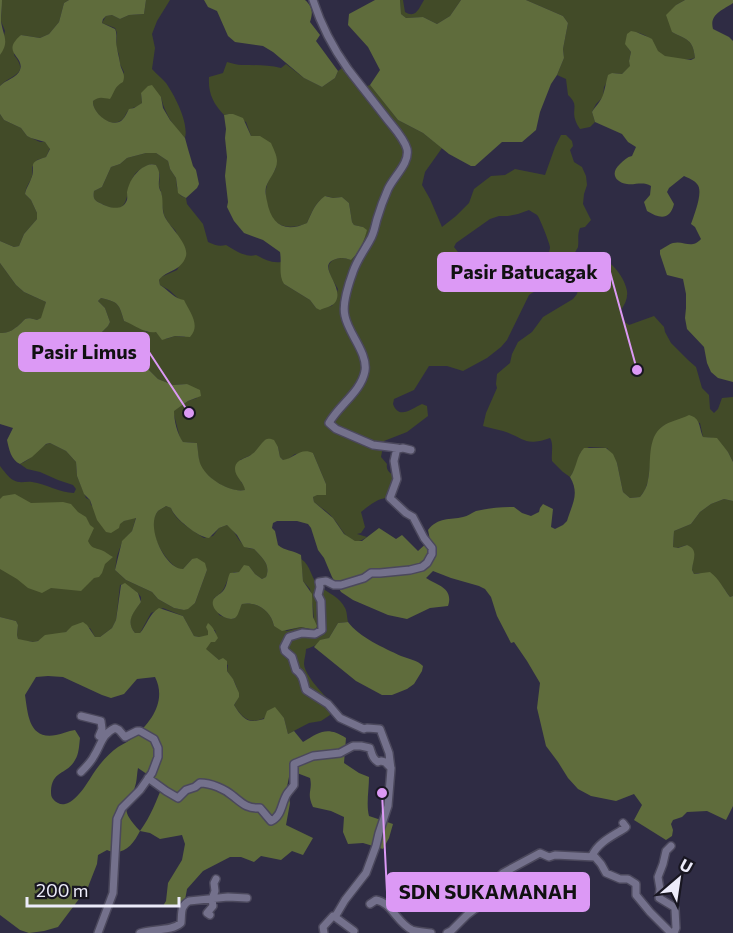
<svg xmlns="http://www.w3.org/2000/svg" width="733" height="933" viewBox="0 0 733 933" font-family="Commissioner,sans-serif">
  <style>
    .green { fill: #424b28; fill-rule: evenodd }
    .forest { fill: #5f6c3c; fill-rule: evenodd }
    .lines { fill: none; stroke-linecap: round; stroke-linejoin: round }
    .minor-casing { stroke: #4b485c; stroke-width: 10 }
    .minor { stroke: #74718c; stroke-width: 7 }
    .leader { fill: none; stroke: #dc99f5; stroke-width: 2 }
    .callout-dot { fill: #dc99f5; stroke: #181621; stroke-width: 2 }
    .callout { fill: #dc99f5; stroke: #dc99f5; stroke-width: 2 }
    .callout-label { font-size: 20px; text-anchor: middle; font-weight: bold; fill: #111 }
  </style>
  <rect width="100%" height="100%" fill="#2f2c44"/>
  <path class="green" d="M2,0H69L64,3L59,22L49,34L40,38L21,35L14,55C30,75 11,74 0,86V55L5,31L1,21Z
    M146,0H170L157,21L152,34L155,48L152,69C156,74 162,78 166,83C175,96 189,123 185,138C173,126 165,114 161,97L141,93L142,103C138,107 133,107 129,110C125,113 125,119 120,121C109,128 92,112 93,101L96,98L112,95L113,91L119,84L124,72L120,64L119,55L116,46L117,33L115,28L102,23L106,16L112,15L120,19L129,15L144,14Z
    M400,0H403L405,12C416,19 419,8 424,0H461L450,16L437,24L423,17L406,18L401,14Z
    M526,0H685L676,5L672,32C687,40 693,39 695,58C689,60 686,59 680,59C676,58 670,58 665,57C651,51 657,33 631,32L628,48L631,52L629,61L631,66L622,74L612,73L604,87L603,97L596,104L592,112L595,122L590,127L580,129C578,126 576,123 575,119C572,108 579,105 568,95L566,79L557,75L564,58L563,49L568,23L563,16Z
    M227,62C232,63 237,65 242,65C255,65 268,65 281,68L286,64L304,78L322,87L335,78L338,71L342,68L359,89L370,85L398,120L423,133L442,148L425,172L422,185L430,199L442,227L456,216L469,203L474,189L491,176L505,175L515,169L545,175L555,147L561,135H566L572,141L573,146L570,150L574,162L582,167L586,176L587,185L584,194L583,204L591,220L585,227L580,228C577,235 579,240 578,247C577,250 557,280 555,282C547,288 537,289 529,295L507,340L501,347L487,358L463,371L447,366H429L414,390L394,399L393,404C399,420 411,409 422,404L427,406L428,416L407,432L384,441L381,457L387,464C386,469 388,472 393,475L388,498C377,498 369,506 361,512L365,527L361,533L357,534L367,537C349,550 343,529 333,518C328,512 320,507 314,502L313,497L317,494H326V484L313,453L295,454L287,460H283L280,457L278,447L266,440L253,454L240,460L241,482L244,485L246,490C230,493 209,480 201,467C198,460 198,450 197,443L183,442L180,438L173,411L188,401L197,398L187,384L173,385L158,379L148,369L132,360L126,353L108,346L101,333L108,326L110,322L105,308L98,301L101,298C119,302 119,304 124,321L134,324L147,332H156L166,339L175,336L185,337L180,300L169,290L160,285L159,280L161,277L177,270L186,253L175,230L169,224L164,215L162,204V195L159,186L160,175L156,165L151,164C146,166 138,170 135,174C123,191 133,221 100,203C94,200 93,198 94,191L102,187L111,167L120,164L127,158L146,153H156L168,161L170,169L176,178L177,188L181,196L186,198L187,204L203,224L208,242C215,245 219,247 226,245C235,250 245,258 256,255C266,260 271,263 281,262L284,284L310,300L316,308L332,306L338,289C333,280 321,264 336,259C341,257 345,258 351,260C363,249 363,243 363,227L354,225L352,222L349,203L342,197L333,198L326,196C315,202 312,212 307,223C289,231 271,227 267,205C266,198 265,192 267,185C268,180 273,174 276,168L251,136L246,122L229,114L224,115C213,103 208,93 209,77L223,73ZM529,210C530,211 536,214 537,215C539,216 550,244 550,247C550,252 546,260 544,265L539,266L503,253L481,263L473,268L469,266L454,247L456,243L490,219L499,216H508L518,214Z
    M0,114L4,120L21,128L27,136L40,142H45L50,148L46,157L37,160L32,167C34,182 27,181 25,194L31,200L37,213V219L24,234L19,246L14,247L0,241Z
    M600,258C612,261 625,278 627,291C628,298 625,304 621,310L625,322L629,325L654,316L664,327L665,332L671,343L688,360L696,367L702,388L709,395L710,409L714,413L718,409L722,398L733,397V462L728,452L713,438L703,437L700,423L681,419L663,426L653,441L648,481L645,490L640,497L630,498L623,492L617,463L607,448L589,447L581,452L575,469L570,477L563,472L552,461C551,454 554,444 550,438C524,447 525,438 503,431C496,429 489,428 483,426L486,413L497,388L496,384L497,374L510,363L512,354L518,342L532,332L543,317L573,299L577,294L582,271Z
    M0,263L16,285L24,292L46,302L42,318L37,320C22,315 26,321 15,328C11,332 6,333 0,333Z
    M50,443L66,451L76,462L77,476L86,498L90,500L91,505L120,523L124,521L136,517L132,531L122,542L117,556L115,570L126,580L152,592L158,599L174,608L184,610L188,608L195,603L207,570L192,559L183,569H179C164,561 144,527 158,511C159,510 165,507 166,506L171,508C175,521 194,531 204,538L213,536L219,528L227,525C238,532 239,549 254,549C262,558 271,564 266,577L262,579L255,574L249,566L239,572H234C222,582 230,588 214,598L219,615C240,624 233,617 242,604C257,601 271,611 274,626L287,631L301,627L311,630L314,621L313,607L310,589L303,581L301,559C311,565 311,579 319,586C328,593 340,597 345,608C347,611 347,618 348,622L338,623L329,638C320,641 315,647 306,649C306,654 304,659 304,664C305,675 321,692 329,700L330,715L321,721L309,723L288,734L284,718L277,711C257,723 248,727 234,705C243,693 235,682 227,671L228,665L219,660L205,649L216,634L215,630L208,631V636L199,637L194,636L183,616L163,608L151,613L140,633H135C125,621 133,612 141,602V597L138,593L125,584L120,585L116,620L112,628L100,637H95L90,628L69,630L66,632L34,642L18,640L17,635L18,625L16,621L0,617V466C4,471 8,477 13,480C20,484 25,481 32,482C46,484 60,493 74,493L76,489L73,485L58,480L40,472L27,469L20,464C32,460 38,446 50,443Z
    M724,499L733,501V596L730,597L722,586L699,573L694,574L692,570L693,559L687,545L677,548L673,547L674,531L691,524L700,512L711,504Z"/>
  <path class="forest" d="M0,0H2C2,7 1,14 1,21C3,36 10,41 0,55Z
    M69,0H146L144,14L129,15L120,19L112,15L106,16L103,19L102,23L115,29C118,35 115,41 117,48C118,54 119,57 120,63C121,71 126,73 123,82C114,87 115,91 110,99C103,98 99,96 93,101C92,112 110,128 121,121C124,119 127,113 129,109L134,108L142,103L141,93L148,86L152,85L161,97L163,108L170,120L185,138L188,149L193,166L196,170L199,184L197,188L186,198L182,196L178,193L176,178L170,169L168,161L156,153H146L127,158L120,164L111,167L102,187L94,191C93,198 94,200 100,203C107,207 121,212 126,202C128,199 127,196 127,192C129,182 134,174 142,168C148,165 150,163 156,165C162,175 158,177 159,187C161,194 161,189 162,196C163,203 162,209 164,215C168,226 189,243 186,256C181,272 166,270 159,280L160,285C168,290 175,299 184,300C190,312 201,326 190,337L175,336L162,340L156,332C145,334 135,325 124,321C119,304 119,302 101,298L98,301L105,308L110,322L108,326L101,333L108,346L126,353L132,360L148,369L158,379L173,385L187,384L200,390L201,396L188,401L174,411C174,420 177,434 183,442L197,443C198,449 198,457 200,463C205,478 230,493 245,490C244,482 235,477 235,469C235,459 246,459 252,454C257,451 260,444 265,440C269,438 270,439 274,440L278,447L280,457L283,460C294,459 300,447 313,453L326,484V495H317L313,497L314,502L333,518L344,534L355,541H362L379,528L396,539L402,535L418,551L430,540L428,530C438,517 450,520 463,517C468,516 471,513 476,511C489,508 502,507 514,507L522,513L531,516L539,512L540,508L543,504L553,509L551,527L555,529L563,525L567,521C572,504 580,494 570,477C577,468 576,456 584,448H606L613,454L617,463L623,492L630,498L640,497C644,492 647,487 648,480C652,463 646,438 663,426C670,421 681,419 689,415C701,418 699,428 703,437L717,438L728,452L733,462V501L724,499L711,504L700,512L691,524L674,531L673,547L678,548L687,545C699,550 693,559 692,570L694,574L710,572C719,579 723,588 730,597L733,596V806L726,820L707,811L687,812L682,817L673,820L671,824L673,830L672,836L666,840L634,820L642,805L634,794L616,801L591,796L578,789L568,778L558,762L546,746L537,708L540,683L527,661L514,642L511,643L497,616L491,597L485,589L479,586L451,578L433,571L426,578C437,585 454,588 448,606L430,608L407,619L388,615L353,600L341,592L332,577L324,558L318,550L311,528L308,524L297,521H277L273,523L272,528L275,531L278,545C285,551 293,550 301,555L303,581L312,594L313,617L317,626L315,630L301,627L282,631L274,626C271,611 257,601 242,604C240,607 239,614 236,617C230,624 210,611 213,601C214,596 220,595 223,591C227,587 227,579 230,573L239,572L244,565L249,566L255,574L262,579L266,577C271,564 262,558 254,549L244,547L237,535L227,525L219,528L209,538C199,538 174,518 171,508L166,506C165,507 159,510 158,511C145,526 165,569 183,569L192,559L197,558L205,563L207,570L195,603L188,609L184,610L174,608L158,599L152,592L126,580L115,570L122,541L132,531L136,518L124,521L120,524L119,528L111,533L106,532L97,520L90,500L84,494L77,476L76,462L66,451L50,443L46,444L32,457L20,464C11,460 9,449 7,440L13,428L0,424V333C5,333 11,332 15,328C26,321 22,315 37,320L41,318L46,302L24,292L16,285L0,263V241L14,247L19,246L24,234L37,219V213L31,200L25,194C26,188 29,185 31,179C37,166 25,163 46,157L50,149L45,142L31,138L27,136L21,128L4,120L0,114V86C5,80 17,78 20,70C25,56 0,53 21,35L40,38L49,34L59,22L64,3Z
    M204,0H305C313,7 313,13 310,22L320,35L316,41L338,71L335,78L322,87L304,78L273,52L263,46L235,42L228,36L217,11L208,7Z
    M375,0H400L401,14L406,18L423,17L437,24L450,16L461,0H526L563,16L568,23L563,49L564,58L557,75L551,84L540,112L536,130L522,142H502L475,166H471L449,154L423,133L398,120L370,85L380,70L368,47L348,25L349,14Z
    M685,0H733V3C723,10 709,14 713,29L729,37L733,41V382L718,378L711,372L707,363L704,347L687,329L685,318L686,308V294L683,279L667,275L660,254V250C664,248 669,244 673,243C684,240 691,250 701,239L695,227L691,224C694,215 704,191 697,184C694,180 688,178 684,176L669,188L667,192L674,204C670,220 660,219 647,211L644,202L650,195L651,186C643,181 636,185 627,184C615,182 610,173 620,164C624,160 627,157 632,156L636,147L628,142L622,134L595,122L592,112C595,107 601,101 603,95C605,89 606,82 608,75L612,73L622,74L630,66L629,61L631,52L625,44L627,34L631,31L636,32L648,37L652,39L658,51L665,56L691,60L695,58C693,39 687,40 672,32L666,15L676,5Z
    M229,114H233L243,118L251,136H260L271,143C273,148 277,155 277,161C277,171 269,178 266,187C265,192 266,196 267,201C271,225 285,233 307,223C312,212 315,203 325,196L333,198L342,197L349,203L352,222L354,225L363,227L367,230C364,241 360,252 351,260C345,258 342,257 336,259C315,265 344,285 336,301C333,307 325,307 320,310L316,308L310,300L284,284C278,275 282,263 280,252L263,240L244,233L234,221L227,207L228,202L225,176L227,157L225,138L226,129L224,115Z
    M15,494L31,503L63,502L71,504L78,512L86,517L90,525L94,528L88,541C91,548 95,548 101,550C105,551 109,555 113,557L105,564L102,573L99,577L94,578L81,591L51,588L42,593L28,588L17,579L0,569V499L3,496Z
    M125,583L138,593L141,602C134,612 125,621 135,633H140C147,625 149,614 159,608L183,616L194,636L199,637L208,635V631L206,627L208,623C214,628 215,632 218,638L215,642H211L206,649L219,660L223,658L227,661V671L233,679L239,693V697L234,705C243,719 247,724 264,719L267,711L275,707L284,718L288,734L294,731L303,742C320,732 327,726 346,738L344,763L359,773L369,777C369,790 366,804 369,816L393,824L389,838L383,849L363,843L348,844L343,832L344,817L331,811L313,807C306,792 313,791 310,778L297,773L289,777L287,787L290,803L286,825L313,838L303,855L292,851L281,860L261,856L254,862L241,857H230L203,871L187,889L185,900L177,906H163L166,901L168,883L182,860L185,844L182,835L160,839L150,833L140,831C133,845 123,857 107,850L98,855L97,864L88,887L58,927L44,931L29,933L20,930L0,915V617L16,621L18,625L17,635L18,639L33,642L38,641L45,635L66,632L72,626L83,622L87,625L95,637H100L112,628L116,620L121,585ZM48,676L63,677L102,695L111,698L124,694L137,679L155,677C167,701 151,722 134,737C129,741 123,744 118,747C111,752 103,760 98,767C90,777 79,801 65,804C61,805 56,803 53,799C51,797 51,794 51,791C52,770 67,775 75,760C79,754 79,746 80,738L75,730C68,731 62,734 56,735C29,740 28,715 25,695L36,677ZM138,768L163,785C156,801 151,816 140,831C116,806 130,808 136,783C137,778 137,773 138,768Z
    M348,622C359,637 384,648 401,656C409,659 417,660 423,666L422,671L414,684L407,689L392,695H382L356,681L314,647L320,640L329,638L338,623Z"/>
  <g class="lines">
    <defs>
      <path id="minor" d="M313,0C321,25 333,48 348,69C361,86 374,102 387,119C394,128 404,138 407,149C410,163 394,176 388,189C384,198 380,209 377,219C375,226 374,234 370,240C364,251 357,260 353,272C349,283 342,305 345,316C348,333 368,353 365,371C361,392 339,405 329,423L336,429L373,445L397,448L394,461L397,479L390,498L406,513L413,517L424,538L432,548V554L427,563L422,567L410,570L380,573H371L364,578L341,585H334L326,581L319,582L320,587L318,595L321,601L322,630L315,634L302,633L289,637L284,647L285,651L292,657L296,670C304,676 303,681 306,690L328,704L340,718L364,729L367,728L380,729L389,753L391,769L388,806L379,833L376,846L366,873L345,900L335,917L333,916L323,927L324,933
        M398,449L403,448L411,450
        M81,716L101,721L102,729L99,736L103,738
        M81,772C86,767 91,762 94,756C101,745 102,734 115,728L119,730L125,737L137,731H140L154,739L158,748V757L152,773L140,790L122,808L117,819L113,893L98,933
        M148,778L166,791L178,798L186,790L195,787L200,783C211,783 225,789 233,796C242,803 247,809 260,808L271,821C282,816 281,804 287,794C289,791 292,788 294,785V764L296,763L313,756L340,753L353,746H361L370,748C372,754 372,758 378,762L381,761L385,762L391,768
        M671,846L666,851L663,864L658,877L660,889L659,898L674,907L675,909L676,928L674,933
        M592,856C598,842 613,836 625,828L626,827L623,823
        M370,904L376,900C391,902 397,923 412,930C418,932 425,932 431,933
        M210,915L207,913L213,906L212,899L215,891L214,883L216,879
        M335,917L354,931
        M140,933C152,928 171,932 181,923C182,913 180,906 189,901L228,897L247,898
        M447,933L451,931L467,915L484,902L495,881L503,873L540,853L549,857L555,855L595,857L601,864L606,873L620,879H628L636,884V895L650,912L671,933"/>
    </defs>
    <use href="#minor" class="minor-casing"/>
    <use href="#minor" class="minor"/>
  </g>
  <path class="leader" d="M637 370L610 272M189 413L149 352M382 793L387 892"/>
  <g class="callout-dot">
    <circle cx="637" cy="370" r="6"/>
    <circle cx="189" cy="413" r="6"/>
    <circle cx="382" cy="793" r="6"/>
  </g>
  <g class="callout">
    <rect x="438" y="253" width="172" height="38" rx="6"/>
    <rect x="19" y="333" width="130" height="38" rx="6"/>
    <rect x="387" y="873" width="202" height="38" rx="6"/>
  </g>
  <g class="callout-label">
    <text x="524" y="279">Pasir Batucagak</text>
    <text x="84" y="359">Pasir Limus</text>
    <text x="488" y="899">SDN SUKAMANAH</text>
  </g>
  <g transform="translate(679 879) rotate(29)" stroke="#181621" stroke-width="4.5" paint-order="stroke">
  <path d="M0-4.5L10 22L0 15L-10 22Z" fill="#ecebfa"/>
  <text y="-9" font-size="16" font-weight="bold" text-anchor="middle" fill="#ecebfa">U</text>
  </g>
  <path d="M27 897v9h152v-9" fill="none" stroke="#ecebfa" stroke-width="3"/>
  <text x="36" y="897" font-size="18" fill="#ecebfa" stroke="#181621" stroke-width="4.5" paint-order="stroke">200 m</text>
</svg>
